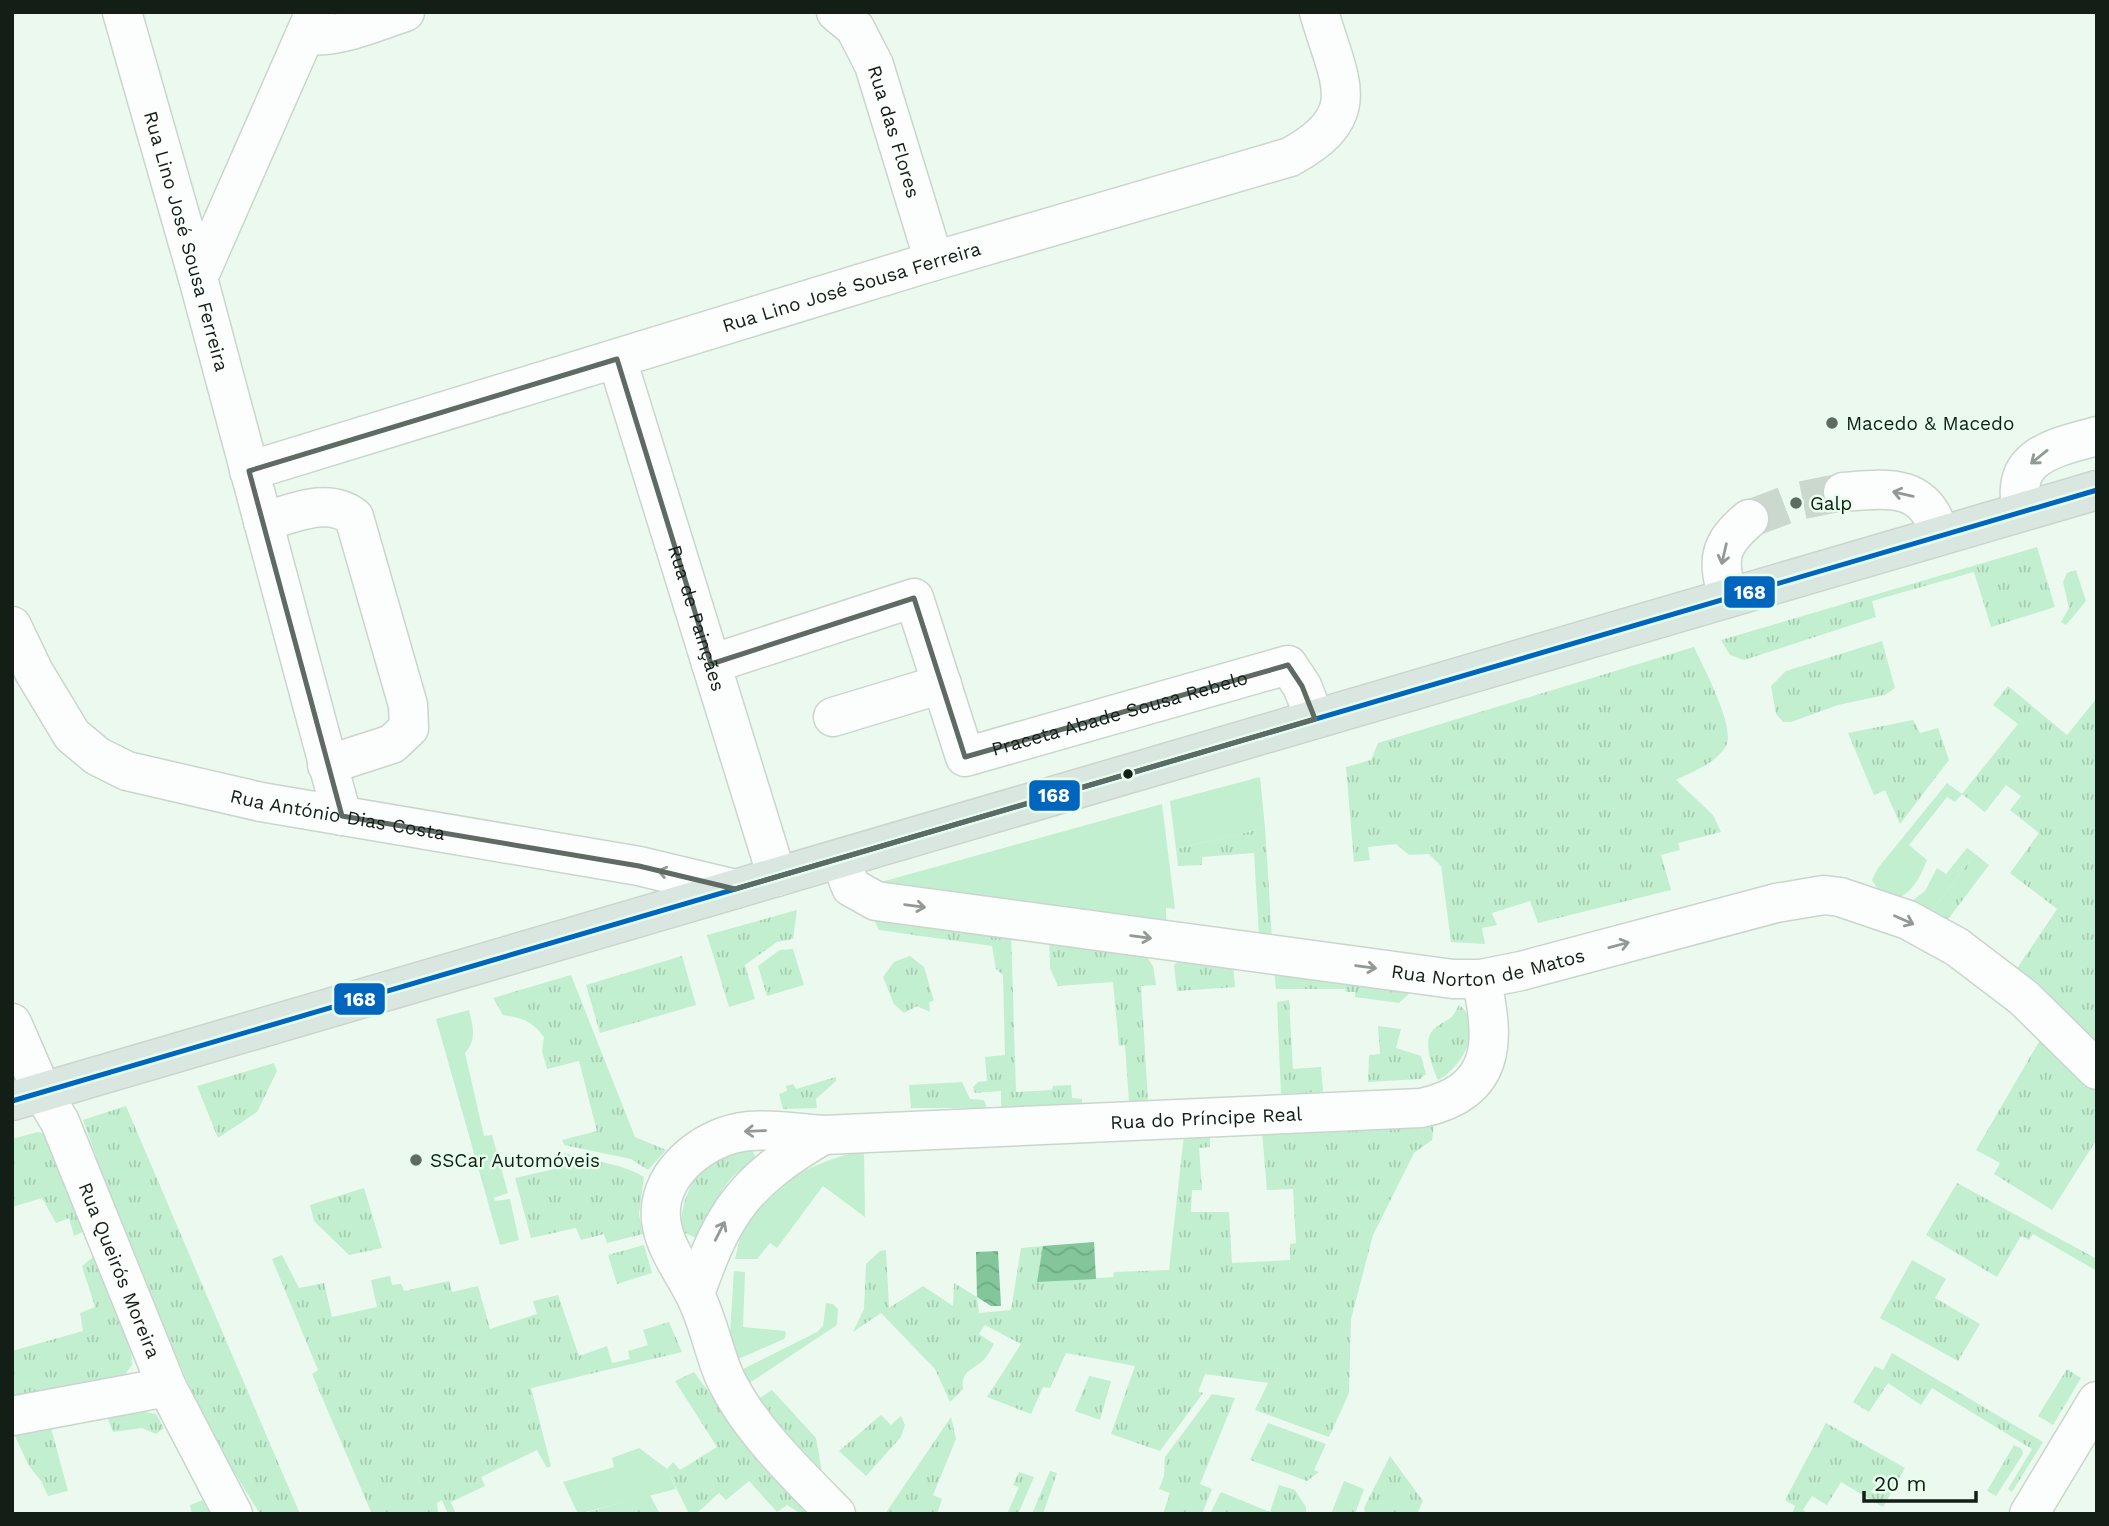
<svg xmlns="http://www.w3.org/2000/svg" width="2109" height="1526" viewBox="0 0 2109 1526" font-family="'Work Sans',sans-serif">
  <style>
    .grass { fill: url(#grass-tufts) }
    .green { fill: #c2efcf }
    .water { fill: url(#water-waves) }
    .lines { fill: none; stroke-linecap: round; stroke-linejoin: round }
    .minor-tunnel { stroke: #cbd8ce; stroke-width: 38; stroke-dasharray: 38 19; stroke-linecap: butt }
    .minor-casing { stroke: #cad6cd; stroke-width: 41 }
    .major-casing { stroke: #cdd4cf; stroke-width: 41 }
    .minor { stroke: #fcfefd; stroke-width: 38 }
    .major { stroke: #dae7e0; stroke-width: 38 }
    .bus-1-casing { stroke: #e7feec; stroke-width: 10 }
    .bus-1 { stroke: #0065bd; stroke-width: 5 }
    .oneway { stroke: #939995 }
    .marked { fill: none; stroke: #5f6b62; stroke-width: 5; stroke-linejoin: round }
    .poi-dot { fill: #5f6b62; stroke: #e7feec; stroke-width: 2.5 }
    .bus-dot { fill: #131e16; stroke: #e7feec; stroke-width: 2.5 }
    .labels { text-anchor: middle; stroke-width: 5; stroke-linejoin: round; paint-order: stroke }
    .street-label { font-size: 19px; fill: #131e16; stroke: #e7feec }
    .poi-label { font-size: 19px; fill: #131e16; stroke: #e7feec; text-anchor: start }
    .line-badge { stroke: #e7feec; stroke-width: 2.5 }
    .badge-label { font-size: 19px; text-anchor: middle; font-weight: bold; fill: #fff }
  </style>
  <defs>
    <pattern id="grass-tufts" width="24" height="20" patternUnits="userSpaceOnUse" patternTransform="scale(1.75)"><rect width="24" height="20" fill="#c2efcf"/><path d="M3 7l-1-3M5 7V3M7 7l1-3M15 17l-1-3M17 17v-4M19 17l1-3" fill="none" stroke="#a6ccb1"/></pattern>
    <pattern id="water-waves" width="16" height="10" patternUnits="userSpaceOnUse" patternTransform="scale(1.75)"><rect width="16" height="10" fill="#82c69a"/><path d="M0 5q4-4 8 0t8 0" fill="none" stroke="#6faa84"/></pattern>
  </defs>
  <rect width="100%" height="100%" fill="#ecf9ef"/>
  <path class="grass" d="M2037,547L2055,607L1991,627L1974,572L1872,601L1876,617L1744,660L1730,655L1721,640Z
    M2076,570L2086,601L2066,625L2061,622L2069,608L2063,582L2067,573Z
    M1882,641L1895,688L1885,695L1838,705L1791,722H1783L1776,714L1771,686L1786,671Z
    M1694,647C1703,667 1738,730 1725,748C1713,765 1693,771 1676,780L1713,815L1721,832L1678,843L1680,850L1661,855L1671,890L1538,923L1530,901L1492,913L1497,925L1482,928L1485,944L1451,942L1441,866L1429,854L1409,855L1396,844L1368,847L1370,860L1354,862L1346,767L1371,760L1378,743Z
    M2008,686L2067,735L2097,698V1051L2014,973L2057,909L2010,873L2039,833L2010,810L2021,796L2006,785L1985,812L1962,794L2018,724L1993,705Z
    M1913,720L1920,733L1938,728L1949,760L1900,824L1885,790L1874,795L1848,733Z
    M1265,828L1272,939L1259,937L1254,853L1202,857V865L1178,866L1176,849Z
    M1975,854L1989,865L1949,918L1944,923L1928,916Z
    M797,910L793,939L777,942L745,965L755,999L729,1007L707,935Z
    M870,911L1011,932L1016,1092L1052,1090L1053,1086L1071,1085L1072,1098L1082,1099V1104L1001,1108V1091L975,1093L973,1087L978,1082L987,1081L985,1057L1005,1055L1003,975L996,969L992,946L879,930Z
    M1049,938L1146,956L1153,966L1156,985L1141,986L1148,1101L1129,1102L1125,1045L1119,1046L1113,982L1058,986L1050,968Z
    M793,949L804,985L767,996L758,966L780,950Z
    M682,956L696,1005L600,1033L586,985Z
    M910,956L924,967L934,1001L929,1002L930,1012L917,1006L904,1013L894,1004L883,977L894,962Z
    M1180,960L1233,964L1235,987L1177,991L1174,965Z
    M1274,970L1413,990L1399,1003L1355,997V992H1346L1345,989H1276Z
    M571,975L635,1137L666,1150L648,1170L631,1159L564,1145L562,1140L597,1131L579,1061L547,1069L542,1051L544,1037C532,1021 523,1018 503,1015L493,998Z
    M1289,1000L1293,1069L1321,1067L1323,1092L1281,1094L1277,1002Z
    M1459,1005C1487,1025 1461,1069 1438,1080C1433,1068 1421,1041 1434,1029C1446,1018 1450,1024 1459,1005Z
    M1378,1026L1401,1029L1396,1048L1421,1056L1426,1074L1420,1079L1368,1082L1369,1055L1380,1054Z
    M2044,1033L2097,1090V1139L2052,1210L1994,1174L2000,1163L1976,1150Z
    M274,1063L277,1071L257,1112L218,1138L197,1086Z
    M836,1077V1081L816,1099L817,1108L783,1109L779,1094L787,1091L786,1086L793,1084L796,1089Z
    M962,1082L970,1099L984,1100L987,1108H911L909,1085Z
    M126,1106L300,1514H260L208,1430L121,1226L83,1120Z
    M1434,1122L1432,1140L1414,1153L1373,1235L1351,1319L1349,1393L1329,1437L1255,1410L1268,1383L1205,1374L1198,1392L1203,1393L1160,1451L1111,1434L1135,1366L1066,1353L1050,1388L1043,1387L1031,1414L987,1397L1021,1344L985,1325L979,1334L994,1344C990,1351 986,1359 980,1363C968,1372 961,1373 963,1389L950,1402L935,1369L881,1313L853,1332L864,1309L866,1264L880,1251L886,1250L889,1308L923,1286L953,1306L954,1283L977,1297L979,1313L1011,1310L1021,1248L1043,1246L1038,1282L1113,1277L1114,1272L1169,1270L1184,1135H1210V1147L1199,1148L1202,1190H1192L1191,1212H1229L1232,1263L1290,1260V1244L1296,1243L1293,1189L1267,1190L1262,1132Z
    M38,1132L45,1134L84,1231L74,1236L69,1218L56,1223L42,1198L12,1207V1139Z
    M751,1148L756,1158L732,1177L723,1189L696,1238L681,1231C680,1202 693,1171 719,1156C727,1151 742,1150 751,1148Z
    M564,1153C592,1162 619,1162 644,1177L639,1214L643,1234L607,1243L604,1234L581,1240L576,1228L531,1238L515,1178L567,1166Z
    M1957,1183L2097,1259V1271L2033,1234L2029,1240L2021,1236L1997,1277L1926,1235Z
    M364,1188L382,1248L349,1255L314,1221L310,1205Z
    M644,1245L652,1273L617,1284L608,1255Z
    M282,1255L299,1288L324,1283L332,1317L377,1307L371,1280L390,1276L392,1285L401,1284L404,1291L449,1281L452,1292L478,1286L490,1329L537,1314L533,1301L558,1295L579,1356L607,1346L612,1363L630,1359L628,1351L648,1345L643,1330L669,1322L682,1352L531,1388L551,1466L547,1468L537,1450L481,1477L485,1486L451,1502L455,1512L448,1514L442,1500L437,1503L438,1514H372L312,1374L318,1370L272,1259Z
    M94,1256L131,1348L132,1365L124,1376L12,1398V1351L83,1331L80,1313L95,1307L82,1266Z
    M1912,1260L1946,1279L1935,1298L1980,1324L1958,1361L1880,1318Z
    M1892,1353L2043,1442L2012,1492L2008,1489L2032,1449L1932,1388L1921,1405L1888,1383L1869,1412L1853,1402L1875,1366L1883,1370Z
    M2067,1369L2081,1378L2053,1425L2038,1416Z
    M694,1372L763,1466L810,1514H801L787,1505L777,1512L749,1481L726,1500L719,1493L696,1514H689L667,1469L673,1462L680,1470L717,1447L675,1381Z
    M1089,1376L1111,1381L1100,1420L1075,1411Z
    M772,1390L816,1438L823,1478L757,1400Z
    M1212,1394L1235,1398L1200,1484L1212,1489L1202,1514H1163L1170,1493L1159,1489L1164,1476L1165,1457Z
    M132,1409L156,1414L164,1428L156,1434L142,1428L113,1432L106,1414Z
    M881,1415L891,1425L901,1416L905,1425L901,1437L866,1476L839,1451Z
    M951,1417L956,1439L933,1495L942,1499L937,1514H885Z
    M1268,1423L1326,1444L1314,1470L1319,1472L1307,1481L1250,1460Z
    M1826,1423L1905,1468L1883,1507L1841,1482L1827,1505L1812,1496L1803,1510L1808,1514H1792L1795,1506L1785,1500Z
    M50,1424L68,1491L48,1496L41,1481L29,1466L13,1432Z
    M2014,1445L2022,1449L2023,1454L1996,1496L1987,1491Z
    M1390,1456L1423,1501L1417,1514L1365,1513L1364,1508Z
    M1050,1471L1057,1473L1043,1514H1032Z
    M1019,1472L1034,1477L1018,1514H1007L1019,1487L1013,1485Z
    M1344,1481L1364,1489L1355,1514H1331Z
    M1279,1485L1295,1490L1306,1507V1514H1210L1221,1492L1270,1512Z
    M650,1495L660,1514H581Z
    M203,1500L210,1514H192L190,1505Z"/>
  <path class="green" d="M1260,777L1265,828L1176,849L1170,801Z
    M1947,783L1962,794L1955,802L1947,797L1909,845L1927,860C1919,880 1910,898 1886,902L1872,880L1878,868Z
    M1162,804L1175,909L1166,908V926L874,884Z
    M1967,848L1975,854L1928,916L1904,907L1925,891L1937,868L1946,874Z
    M469,1010C473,1027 477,1039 465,1053L484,1136L492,1135L508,1193L494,1198L495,1201L510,1199L519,1240L500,1245L436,1019Z
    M864,1150L865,1217L823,1186L777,1248L770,1243L757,1259H735C738,1249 739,1237 744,1227C766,1182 818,1161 864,1150Z
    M734,1271L745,1272L743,1327L785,1331L786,1335L784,1339L736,1360L730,1334Z
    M826,1303L833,1304L838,1309L837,1325L748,1384L741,1370L817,1332L823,1326Z
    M639,1448L667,1469L676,1489L578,1514L563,1482L614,1467L612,1458Z"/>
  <path class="water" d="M1094,1242L1096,1279L1037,1282L1043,1246Z
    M998,1251L1001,1306H991L977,1297L976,1252Z"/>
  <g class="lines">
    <path class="minor-tunnel" d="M1749,519L1794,502L1843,492"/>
    <defs>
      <g id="minor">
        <path id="s1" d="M122,12L198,278L342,816"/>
        <path id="s2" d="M836,12L855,28L874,65L934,261"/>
        <path d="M305,35C338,39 374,22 405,12"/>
        <path d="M198,278L315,12"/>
        <path id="s3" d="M617,359L777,877"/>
        <path id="s4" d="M249,471L934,261L1290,157C1367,115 1339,82 1319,12"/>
        <path d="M1843,492C1890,488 1925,483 1940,535"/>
        <path d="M2022,511C2009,455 2054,448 2097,436"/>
        <path d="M263,522C292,514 327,496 354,517L408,705L409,728L392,744L327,765"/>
        <path d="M1728,598C1717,560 1718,545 1749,519"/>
        <path id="s5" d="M12,626L34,672L72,735L97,756L127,771L261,802L639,866L735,889"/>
        <path id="s6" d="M711,664L914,598L965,757L1288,665L1302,686L1315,719"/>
        <path d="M833,717L942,684"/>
        <path id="s7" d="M840,859L851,887L876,901L1453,979H1481L1521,971L1776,903L1824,895L1840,897L1908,920L1957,947L2024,998L2097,1070"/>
        <path id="s8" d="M12,1023L42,1092L60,1122L167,1387L233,1514"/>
        <path d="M695,1294C724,1210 745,1181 823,1135"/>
        <path d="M12,1416L167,1387"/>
        <path id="s9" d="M836,1514C796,1473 750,1430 725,1378C713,1351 708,1319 694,1293C683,1271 667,1251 662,1226C652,1177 703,1135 749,1131C773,1129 799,1133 823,1135L1421,1108C1496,1092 1496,1042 1481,979"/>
        <path d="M2029,1514L2097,1401"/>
      </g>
      <path id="major" d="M12,1101L2097,490"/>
    </defs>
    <use href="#minor" class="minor-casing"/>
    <use href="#major" class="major-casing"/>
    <use href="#minor" class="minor"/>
    <use href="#major" class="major"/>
    <defs>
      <path id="bus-1" d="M12,1101L2097,490"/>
    </defs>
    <use href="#bus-1" class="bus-1-casing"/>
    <use href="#bus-1" class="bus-1"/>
  </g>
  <defs><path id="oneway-shaft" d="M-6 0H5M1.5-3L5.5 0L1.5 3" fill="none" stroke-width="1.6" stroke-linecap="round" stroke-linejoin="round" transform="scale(1.75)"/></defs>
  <g class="oneway">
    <use href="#oneway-shaft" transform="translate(2039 457) rotate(141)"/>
    <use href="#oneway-shaft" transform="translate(1903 494) rotate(-167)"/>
    <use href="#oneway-shaft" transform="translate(1724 554) rotate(103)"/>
    <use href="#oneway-shaft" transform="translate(668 873) rotate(-167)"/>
    <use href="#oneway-shaft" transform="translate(915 906) rotate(8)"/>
    <use href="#oneway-shaft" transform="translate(1904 920) rotate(24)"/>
    <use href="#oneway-shaft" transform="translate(1141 937) rotate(8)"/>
    <use href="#oneway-shaft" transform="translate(1619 945) rotate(-15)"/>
    <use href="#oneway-shaft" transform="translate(1366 967) rotate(8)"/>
    <use href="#oneway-shaft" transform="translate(755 1131) rotate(178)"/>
    <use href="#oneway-shaft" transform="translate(720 1231) rotate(-63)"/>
  </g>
  <path class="marked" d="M617,359L711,664L914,598L965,757L1288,665L1302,686L1315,719L735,889L639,866L342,816L249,471Z"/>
  <g class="poi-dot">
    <circle cx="1832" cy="423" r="7"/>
    <circle cx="1796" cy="503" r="7"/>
    <circle cx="416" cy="1160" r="7"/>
  </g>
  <circle class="bus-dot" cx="1128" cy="774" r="6"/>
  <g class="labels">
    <g class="street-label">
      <text dy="7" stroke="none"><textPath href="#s2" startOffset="136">Rua das Flores</textPath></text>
      <text dy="7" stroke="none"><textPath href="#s1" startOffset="238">Rua Lino José Sousa Ferreira</textPath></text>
      <text dy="7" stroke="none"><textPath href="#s4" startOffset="630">Rua Lino José Sousa Ferreira</textPath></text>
      <text dy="7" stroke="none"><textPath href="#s3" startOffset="271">Rua de Painçães</textPath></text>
      <text dy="7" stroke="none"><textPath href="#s6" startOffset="541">Praceta Abade Sousa Rebelo</textPath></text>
      <text dy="7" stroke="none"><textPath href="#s5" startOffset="406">Rua António Dias Costa</textPath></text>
      <text dy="7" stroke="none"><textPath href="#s7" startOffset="677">Rua Norton de Matos</textPath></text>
      <text dy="7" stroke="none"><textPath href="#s9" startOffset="943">Rua do Príncipe Real</textPath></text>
      <text dy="7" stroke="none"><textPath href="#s8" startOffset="270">Rua Queirós Moreira</textPath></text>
    </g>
    <g class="poi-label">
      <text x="1846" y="430">Macedo &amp; Macedo</text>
      <text x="1810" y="510">Galp</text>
      <text x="430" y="1167">SSCar Automóveis</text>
    </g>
  </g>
  <g class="line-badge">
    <rect x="1723" y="575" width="53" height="34" rx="7" fill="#0065bd"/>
    <rect x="1028" y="779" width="53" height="33" rx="7" fill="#0065bd"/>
    <rect x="333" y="982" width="53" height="34" rx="7" fill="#0065bd"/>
  </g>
  <g class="badge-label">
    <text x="1750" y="599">168</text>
    <text x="1054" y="802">168</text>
    <text x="360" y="1006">168</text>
  </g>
  <rect width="2109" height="1526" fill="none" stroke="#131e16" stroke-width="28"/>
  <path d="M1864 1491v10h112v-10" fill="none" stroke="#131e16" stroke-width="3.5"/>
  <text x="1874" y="1491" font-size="21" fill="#131e16" stroke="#e7feec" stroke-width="5" paint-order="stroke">20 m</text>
</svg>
